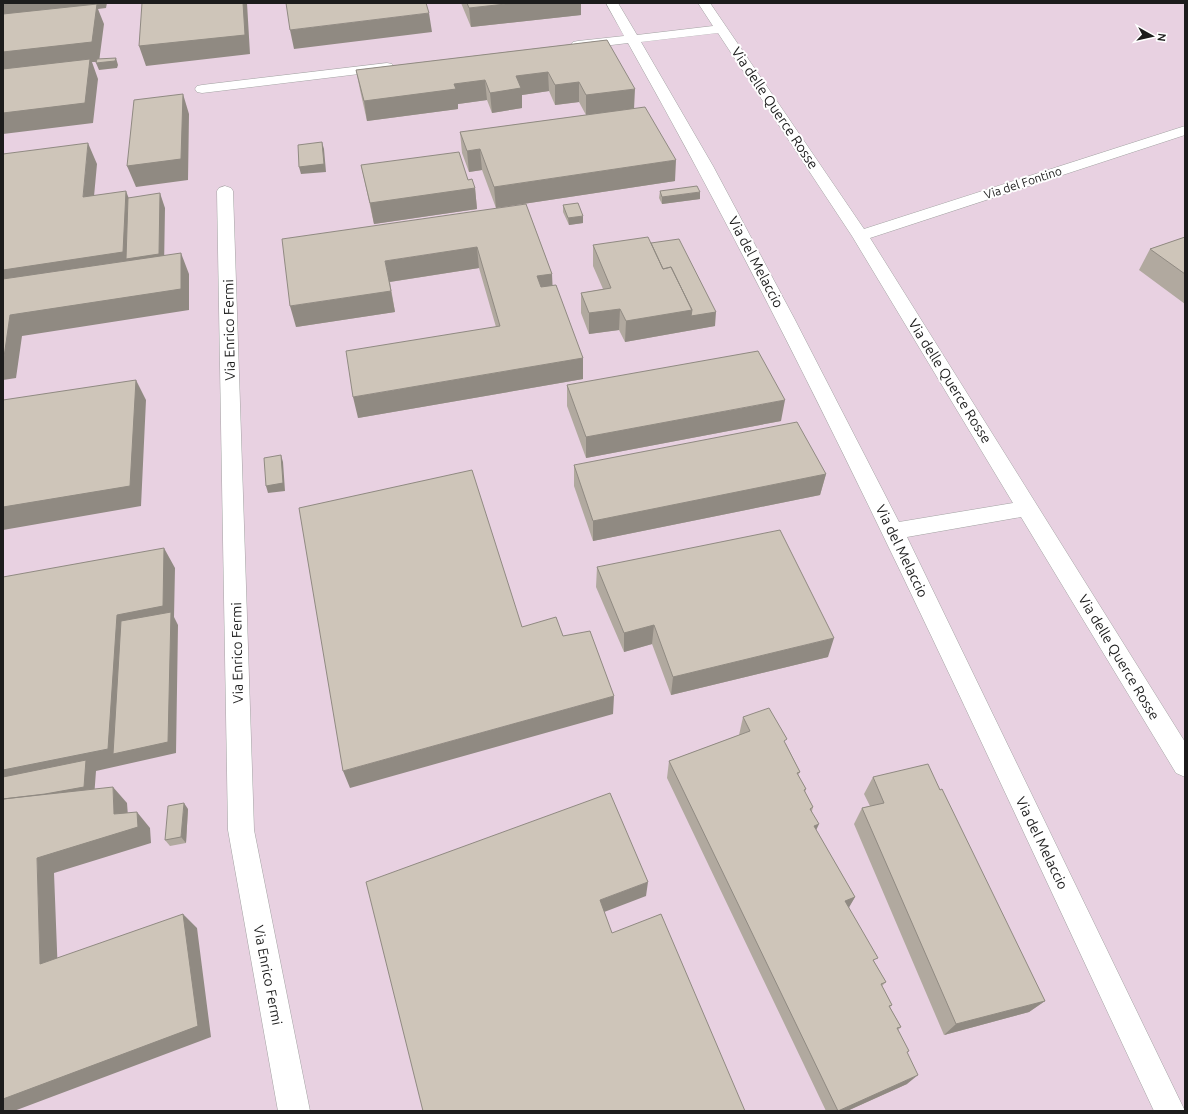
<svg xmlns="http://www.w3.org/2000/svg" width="1188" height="1114" viewBox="0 0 1188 1114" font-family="Ubuntu,sans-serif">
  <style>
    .industrial { fill: #e8d1e1 }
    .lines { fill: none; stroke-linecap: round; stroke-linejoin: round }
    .street-casing { stroke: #a3a3a3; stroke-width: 1 }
    .street { fill: #fff; fill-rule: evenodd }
    .wall { fill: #b1a99f }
    .shaded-wall { fill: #908a82 }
    .building { fill: #cec5b9; stroke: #908a82 }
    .labels { text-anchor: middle; stroke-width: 4; stroke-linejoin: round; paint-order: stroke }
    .far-street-label { font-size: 12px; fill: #1c1c1c; stroke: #fff }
    .street-label { font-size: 14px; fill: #1c1c1c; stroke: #fff }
  </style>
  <rect width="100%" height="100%" fill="#eeebe0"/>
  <path class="industrial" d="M3,3H1185V1111H3Z"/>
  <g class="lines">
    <defs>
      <path id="street" d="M606,3H618L637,35L713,26L698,3H710L864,229L1185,126V135L870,238L1185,742V777L1176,773L1021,517L907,537L1185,1111H1154C985,752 823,389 628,43L578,49L573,48L571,45L573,42L578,41L624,36ZM718,33L852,236L1013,503L899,522L794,318L713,166L641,42Z
        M387,63L392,64L394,67L392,70L202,93L197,92L195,89L197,86L202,85Z
        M225,186L231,188L233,191L254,830L310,1111H278L228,830L217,191L219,188Z"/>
    </defs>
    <use href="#street" class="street-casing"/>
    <use href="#street" class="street"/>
  </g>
  <path class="wall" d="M461,3H581V15L471,27Z
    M607,40L634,108L675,181L496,208L482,170L469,172L462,153L460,132L586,115L579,102L555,105L549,91L522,95V108L492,113L487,100L458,104V109L367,121L360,90L356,70Z
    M361,165L468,180L475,188L477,209L374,224Z
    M660,191L700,199L662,204L659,198Z
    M526,204L552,274V286L583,358V379L358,418L496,327L479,268L390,282L395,312L296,327Z
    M563,205L583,223L569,225L563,212Z
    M1185,237V304L1139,270L1150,249Z
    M651,243L715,326L625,342L619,330L589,334L581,313V293L603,289L593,266V245Z
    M567,385L781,421L586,458L567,406Z
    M574,465L826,474L820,495L593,541L574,486Z
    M597,567L828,657L671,695L652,644L624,652L596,587Z
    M743,717L786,744L800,772L798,775L806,789L805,792L813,807L812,811L816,830L855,897L848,908L875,963L886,982L882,986L892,1005L890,1007L901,1027L898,1030L907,1053V1084L847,1111H826L667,778L669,761L739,735Z
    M873,777L940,790L1045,1001L1029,1012L944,1035L854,824L862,808L870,806L864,794Z
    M188,809L186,843L170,846L165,840Z"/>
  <path class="shaded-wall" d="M3,3H107L106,8L98,9L104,24L99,62H92L98,79L93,123L3,134Z
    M243,3H247L250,54L146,66L139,46Z
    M515,3H581V15L471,27L469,8Z
    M429,13L432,32L294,49L290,30Z
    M116,58L118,65L117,68L99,70L96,63Z
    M548,72L549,91L522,95V108L492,113L490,93L516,76Z
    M485,80L487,100L458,104V109L367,121L364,101L454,84Z
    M579,82V102L555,105V85Z
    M635,89L634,109L586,115V95Z
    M183,94L189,114L188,180L136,187L127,166Z
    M322,142L324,149L326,172L301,174L299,167Z
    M88,143L97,164L92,218L83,197Z
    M480,149L482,170L469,172L467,151Z
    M676,160L675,181L496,208L494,187Z
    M475,188L477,209L374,224L370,203Z
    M126,191L134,212L160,193L165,208L164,268L3,292V270Z
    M700,192V199L662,204V197Z
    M583,216V223L569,225L568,218Z
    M477,247L479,268L389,282L385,261Z
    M181,253L189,274V310L22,336L16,378L3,380V357L10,315Z
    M552,274L553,295L538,297L537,276Z
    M391,291L395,312L296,327L290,306Z
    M620,309L619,330L589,334V313Z
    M692,310L716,312L715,326L625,342L626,321Z
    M583,358V379L358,418L353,397Z
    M136,380L146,400L141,506L3,530V507Z
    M785,400L781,421L586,458V437Z
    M281,455L283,462L285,491L268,493L266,486Z
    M826,474L820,495L593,541V521Z
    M164,548L175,568L174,617L178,625L176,753L96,771L94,798L3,790V770L117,615Z
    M654,625L652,644L624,652V633Z
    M834,638L828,657L671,695L673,677Z
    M614,696L613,714L350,788L343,771Z
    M113,787L127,803L129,830L114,814Z
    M184,803L188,809L186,843L181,837Z
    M137,812L150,828L151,843L54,873L58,976L40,964L37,858Z
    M819,824L812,839L814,826Z
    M648,882L646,896L599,914L600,900Z
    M855,897L847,911L845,901Z
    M183,914L197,928L211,1037L14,1111H3V1099Z
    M1045,1001L1029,1012L944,1035L956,1024Z
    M918,1075L907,1084L847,1111H838Z"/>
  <path class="building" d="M142,3H243L245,35L139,46Z
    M286,3H426L429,13L290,30Z
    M467,3H515L469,8Z
    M97,4L92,42L3,52V14Z
    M607,40L635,89L586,95L579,82L555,85L548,72L516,76L521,88L490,93L485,80L454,84L456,89L364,101L356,70Z
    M116,58L115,61L96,63L97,59Z
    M90,59L85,103L3,113V69Z
    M183,94L181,159L127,166L134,100Z
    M645,107L676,160L494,187L480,149L467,151L460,132Z
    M322,142L324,164L299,167L298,145Z
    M88,143L83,197L126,191L123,252L3,270V154Z
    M459,152L468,180L472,179L475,188L370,203L361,165Z
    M697,186L700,192L662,197L660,191Z
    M160,193L159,254L126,259L128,198Z
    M578,203L583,216L568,218L563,205Z
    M526,204L552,274L537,276L541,287L556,285L583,358L353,397L346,351L500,326L477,247L385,261L391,291L290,306L282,239Z
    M648,237L663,269L671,267L692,310L626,321L620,309L589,313L581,293L611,288L593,245Z
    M1185,237V274L1150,249Z
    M679,239L716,312L691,316L692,310L671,267L663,269L651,243Z
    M181,253V289L10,315L4,357H3V279Z
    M758,351L785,400L586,437L567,385Z
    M136,380L130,486L3,507V400Z
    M797,422L826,474L593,521L574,465Z
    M281,455L283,483L266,486L264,458Z
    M472,470L522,627L556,617L563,636L590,631L614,696L343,771L299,508Z
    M780,530L834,638L673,677L654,625L624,633L597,567Z
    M164,548L163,606L117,615L108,749L3,770V577Z
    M171,612L168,742L113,754L121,621Z
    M769,708L787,739L784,741L800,772L797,773L806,789L804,790L813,807L810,809L819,824L814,826L855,897L845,901L878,958L873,960L886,982L881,984L892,1005L889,1006L901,1027L897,1028L909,1051L907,1052L918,1075L838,1111L669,761L750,731L743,717Z
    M86,760L84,787L45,794L3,799V777Z
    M928,764L940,790L942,789L1045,1001L956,1024L862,808L884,803L873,777Z
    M113,787L114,814L137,812L138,827L37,858L40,964L183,914L198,1026L3,1099V799Z
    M610,793L648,882L600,900L612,933L661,914L745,1111H423L366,882Z
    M184,803L181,837L165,840L168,806Z"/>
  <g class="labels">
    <g class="far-street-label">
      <text transform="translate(1023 183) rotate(-18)" y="4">Via del Fontino</text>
    </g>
    <g class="street-label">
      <text transform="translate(775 108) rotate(56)" y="5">Via delle Querce Rosse</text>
      <text transform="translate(756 262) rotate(62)" y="5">Via del Melaccio</text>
      <text transform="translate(229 330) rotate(-91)" y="5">Via Enrico Fermi</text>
      <text transform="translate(950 381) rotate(58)" y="5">Via delle Querce Rosse</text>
      <text transform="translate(902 551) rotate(64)" y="5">Via del Melaccio</text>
      <text transform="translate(237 653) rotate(-91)" y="5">Via Enrico Fermi</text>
      <text transform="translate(1119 657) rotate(59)" y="5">Via delle Querce Rosse</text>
      <text transform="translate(1042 843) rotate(64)" y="5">Via del Melaccio</text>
      <text transform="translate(268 975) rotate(79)" y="5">Via Enrico Fermi</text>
    </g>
  </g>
  <rect width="1188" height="1114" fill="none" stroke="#1c1c1c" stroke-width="8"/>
  <g transform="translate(1152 36) rotate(98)" stroke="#ffffff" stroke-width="3" paint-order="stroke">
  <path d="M0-3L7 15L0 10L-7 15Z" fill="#1c1c1c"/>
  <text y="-6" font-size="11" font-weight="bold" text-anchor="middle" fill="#1c1c1c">N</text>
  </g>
</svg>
